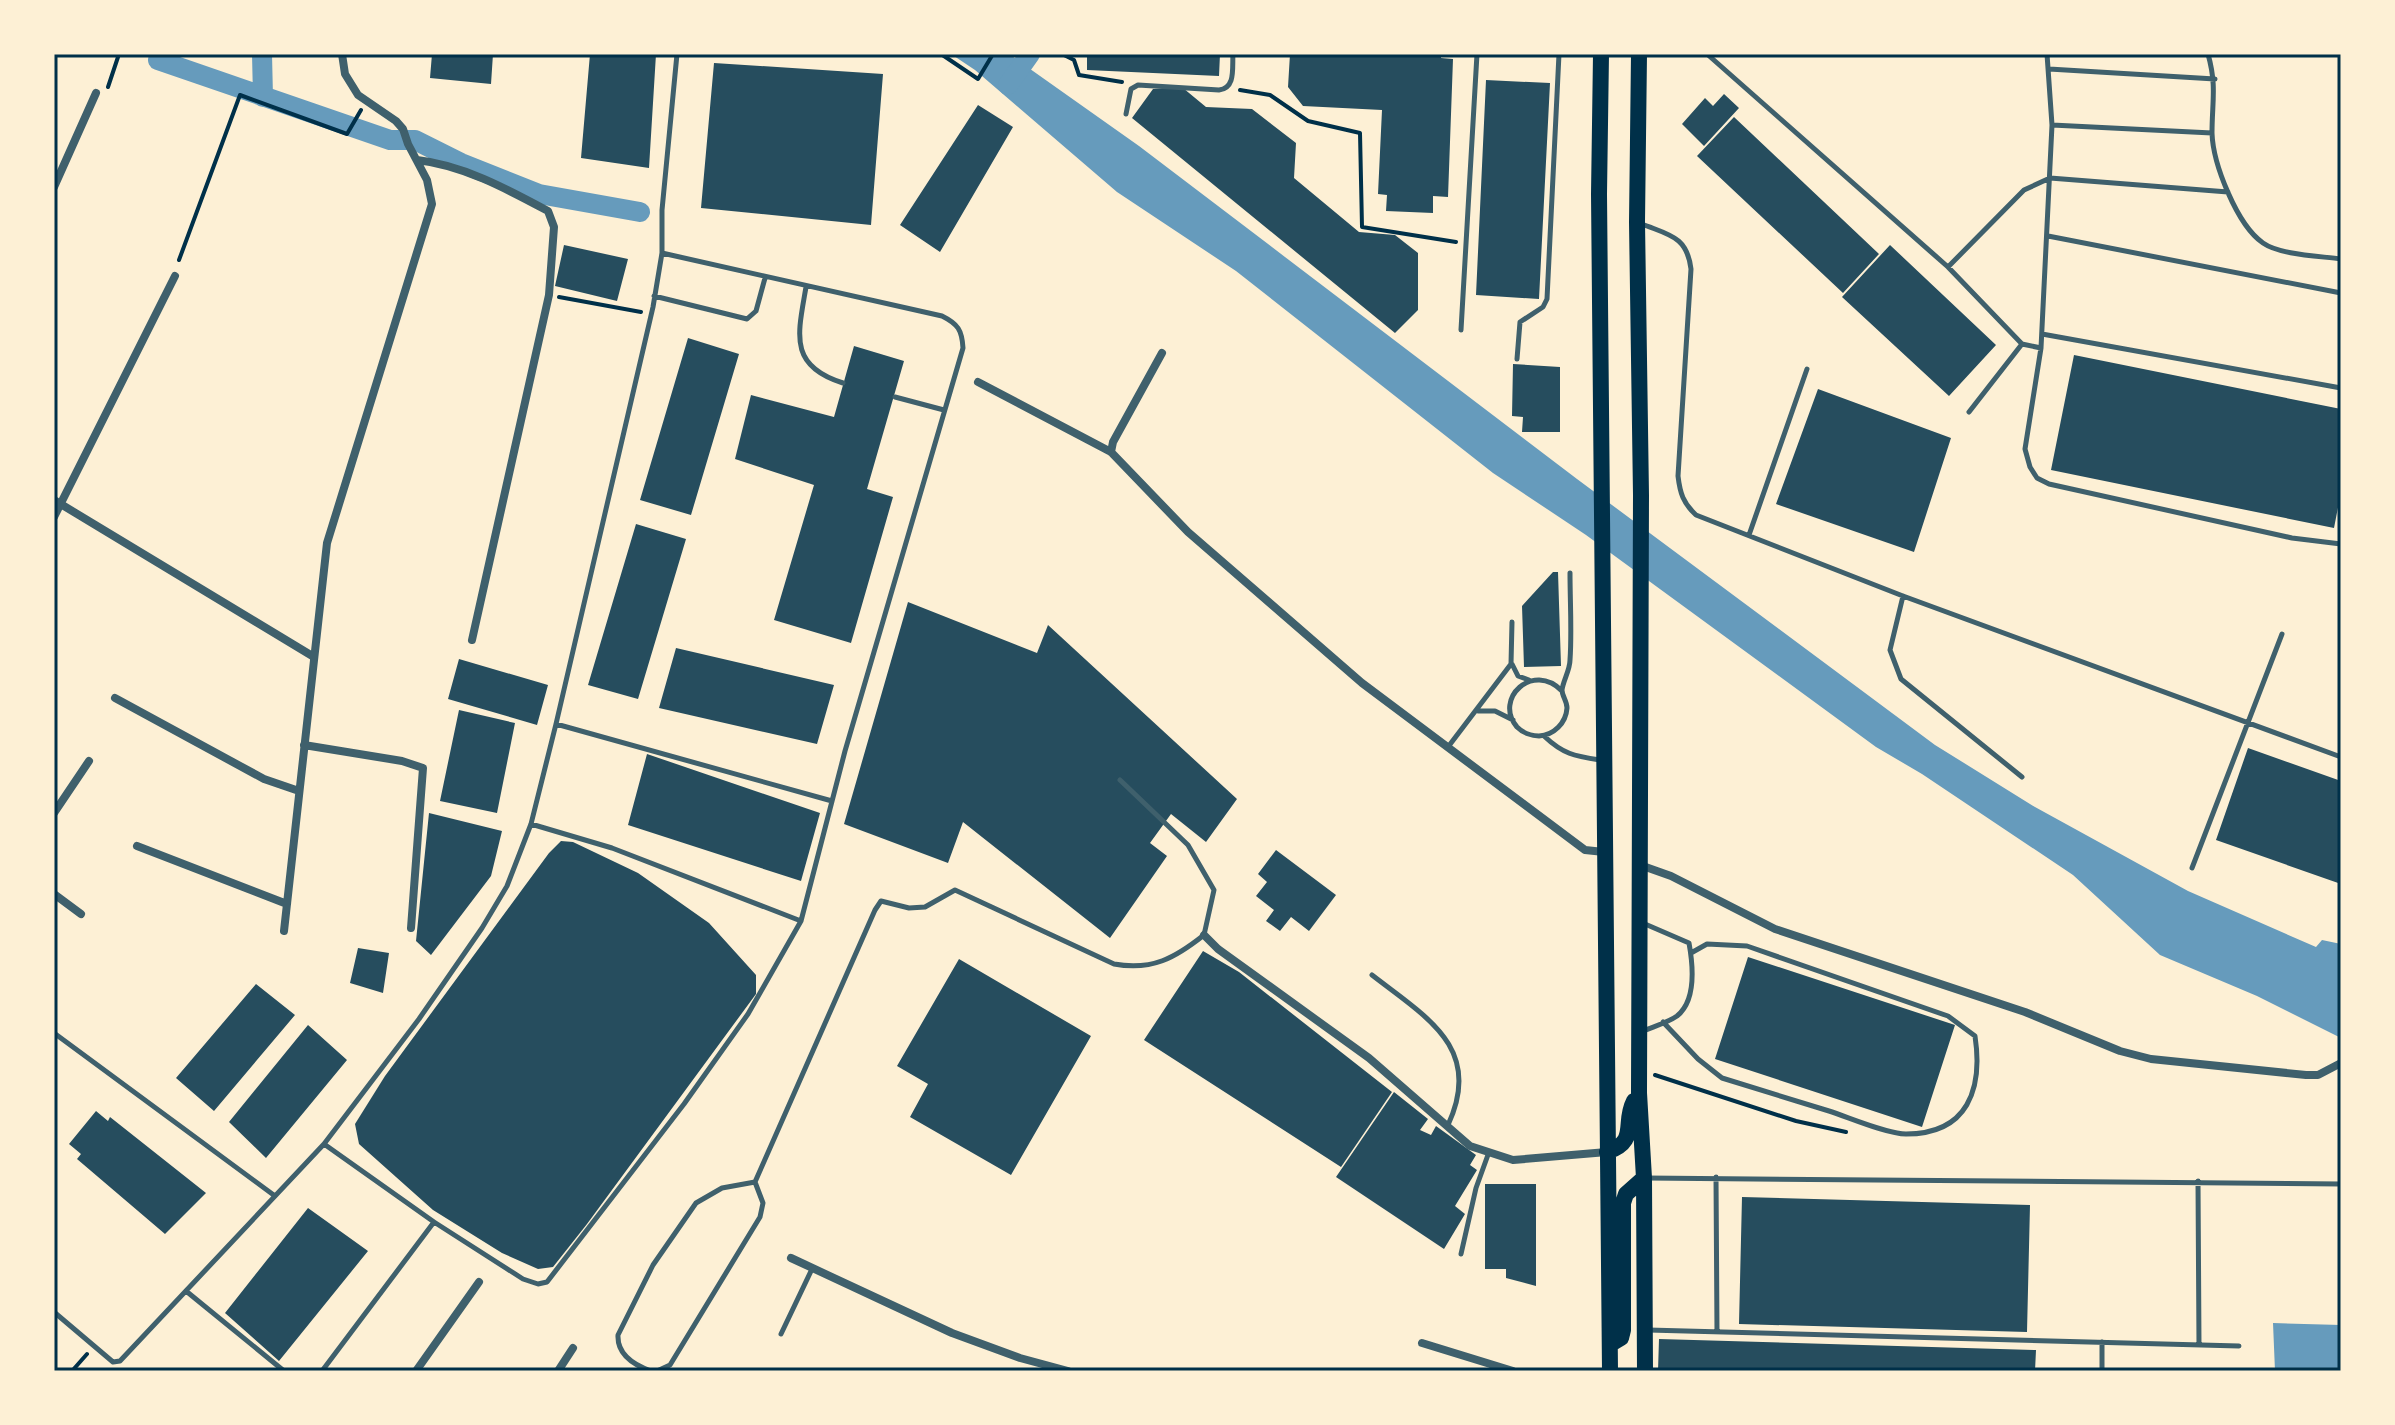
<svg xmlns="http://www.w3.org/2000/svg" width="2395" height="1425" viewBox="0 0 2395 1425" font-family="'Varela Round',sans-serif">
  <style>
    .water { fill: #669bbc }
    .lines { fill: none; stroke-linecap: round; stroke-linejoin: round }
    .canal { stroke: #669bbc; stroke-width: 20 }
    .building { fill: #264d5e }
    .path { stroke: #003049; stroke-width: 4 }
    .service { stroke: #3f606c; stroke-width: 5 }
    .minor { stroke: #3f606c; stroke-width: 8 }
    .primary { stroke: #003049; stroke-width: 16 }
    .neatline { fill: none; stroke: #003049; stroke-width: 3 }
  </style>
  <rect width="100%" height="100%" fill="#fdf0d5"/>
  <path class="water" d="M951,54H1009L1139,146L1577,479L1935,745L2035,807L2188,891L2316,947L2322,940L2341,944V1038L2257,996L2160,955L2073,875L1922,774L1876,747L1586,535L1493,473L1236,271L1117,192L975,70Z
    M2273,1323L2341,1325V1371H2275Z"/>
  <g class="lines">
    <path class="canal" d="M262,54L263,97
      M158,60L390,140H415L461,163L539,194L640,212
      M1008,85L1030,54"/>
  </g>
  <path class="building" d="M432,54H493L491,84L430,78Z
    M590,54H656L649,168L581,158Z
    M1087,54H1220L1219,76L1087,70Z
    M1290,54H1441V58L1453,59L1448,197L1433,196V213L1386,211L1387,195L1378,194L1382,110L1303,106L1288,87Z
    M714,63L883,74L871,225L701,208Z
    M1486,80L1550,83L1539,299L1476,295Z
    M1183,88L1206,107L1252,109L1296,143L1294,178L1359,232L1395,235L1418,253V310L1395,333L1132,118L1153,89Z
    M1724,94L1739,108L1704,146L1682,124L1705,98L1713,106Z
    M978,105L1013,127L940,252L900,225Z
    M1734,117L1879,254L1843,293L1697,156Z
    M564,245L628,259L617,301L555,286Z
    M1890,245L1996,345L1949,396L1842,297Z
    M688,338L739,354L691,515L640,500Z
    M854,346L904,361L867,489L893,497L851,643L774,620L814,485L735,459L751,395L834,417Z
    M2074,355L2341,409V492L2334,528L2051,470Z
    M1513,364L1560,367V432H1522L1523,417L1512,416Z
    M1818,389L1951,438L1914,552L1776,504Z
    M636,524L686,539L638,699L588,685Z
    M1553,572H1558L1561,666L1524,667L1522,606Z
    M908,602L1037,653L1048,625L1237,799L1206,842L1171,814L1150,843L1167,856L1110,938L963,822L948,863L844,824Z
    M676,648L834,685L817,744L659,708Z
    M459,659L548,685L537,725L448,699Z
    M459,710L515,723L497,813L440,801Z
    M2248,748L2341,781V884L2216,840Z
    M647,754L820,813L801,881L628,825Z
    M429,813L502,831L491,876L431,955L416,941Z
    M561,841L573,842L638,873L709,923L756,975V994L587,1224L553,1267L538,1269L502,1253L433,1210L359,1144L355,1124L385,1076L549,853Z
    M1276,850L1336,895L1309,931L1291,917L1280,931L1266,921L1274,910L1256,896L1267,882L1258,874Z
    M358,948L389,953L383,993L350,983Z
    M1203,951L1239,972L1392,1092L1341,1167L1144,1040Z
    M1748,957L1955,1025L1922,1127L1715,1059Z
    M959,959L1091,1036L1011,1175L910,1117L928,1084L897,1066Z
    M256,984L295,1015L214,1111L176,1078Z
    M308,1025L347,1060L266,1158L229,1122Z
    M1394,1092L1428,1119L1420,1130L1431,1135L1436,1126L1476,1155L1470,1165L1477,1170L1455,1206L1465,1214L1444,1249L1336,1177Z
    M96,1111L108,1121L110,1117L206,1193L165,1234L77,1159L81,1154L69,1144Z
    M1485,1184H1536V1286L1506,1278V1269H1485Z
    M1742,1197L2030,1205L2027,1332L1739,1324Z
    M308,1208L368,1251L279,1361L225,1313Z
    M1659,1339L2036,1350L2035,1371H1658Z"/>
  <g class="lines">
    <path class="path" d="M941,54L978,79L993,54
      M1062,54L1074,60L1079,75L1122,82
      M108,87L119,54
      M1240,90L1270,95L1308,121L1360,133L1362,227L1456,242
      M179,260L240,95L347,134L361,110
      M559,297L641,312
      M1655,1075L1796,1121L1846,1132
      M72,1371L87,1354"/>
    <path class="service" d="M1707,54L1948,267L2022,344L2041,348
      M2047,54L2052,125
      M2208,54C2217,86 2212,102 2212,133C2213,164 2237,225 2263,243C2280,255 2320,256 2341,259
      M2049,69L2215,79
      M1126,114L1131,89L1138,85L1219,90C1236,88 1232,68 1233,54
      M2212,133L2052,125L2041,348L2025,449L2030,467L2037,478L2049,484L2292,538L2341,544
      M1642,224C1669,235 1687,236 1691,269L1678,476C1680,493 1683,503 1696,515L1903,596L2341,757
      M2048,236L2341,293
      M1948,267L2024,190L2050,178L2228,192
      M806,287C798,334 788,366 843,383
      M654,296L747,319L756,311L765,278
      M1461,330L1477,54
      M2042,334L2341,388
      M1517,359L1520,322L1543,307L1547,299L1559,54
      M895,397L944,410
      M1969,412L2022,344
      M1749,535L1807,369
      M1903,596L1890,650L1901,679L2022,777
      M1512,664L1518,676L1529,680
      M1562,691C1533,661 1493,699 1517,727C1523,733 1532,736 1539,736C1554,735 1566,723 1567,708C1567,701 1562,696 1562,690C1563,681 1570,670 1570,660C1572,632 1570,602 1570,573
      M1478,711H1495L1513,720
      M556,724L832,801
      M1544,736C1563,754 1574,756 1600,760
      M1448,747L1511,664L1512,622
      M531,824L612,848L801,921
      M2192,868L2282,634
      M1372,975C1426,1017 1484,1048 1448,1125
      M1663,1022L1698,1059L1722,1078C1757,1089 1793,1100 1829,1111C1848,1117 1887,1134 1906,1134C1968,1134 1983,1089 1975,1036L1948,1016L1747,946L1707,944L1691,953
      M1641,1032C1652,1027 1667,1023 1677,1016C1697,1000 1693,965 1689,943L1645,924
      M54,1033L275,1196
      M324,1144L434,1222L523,1279L538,1284L547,1282L684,1104L748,1014L801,921L845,751L963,348C962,330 958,324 942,316L662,253
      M1716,1177L1717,1332
      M1646,1178L2341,1184
      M2198,1181L2199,1345
      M755,1182L875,910L881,901L909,908L925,907L955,890L1114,964C1152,971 1175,958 1204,935L1214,890L1188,845L1120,780
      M1461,1254L1476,1188L1489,1152
      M186,1291L284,1371
      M54,1312L113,1362L120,1361L324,1144L419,1019L482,928L507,886L531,824L556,724L653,307L662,253V210L677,54
      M1648,1330L2239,1346
      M781,1334L812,1269
      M322,1371L434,1222
      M651,1371C634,1365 617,1355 618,1335L653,1265L696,1203L722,1188L755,1182
      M657,1371L670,1365L760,1217L763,1203L755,1182
      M2102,1371V1342"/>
    <path class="minor" d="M417,160C463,165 507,189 548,211L554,227L549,295L472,640
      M54,187L96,93
      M978,382L1111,452L1188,532L1362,683L1585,850L1604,852
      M1111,452L1113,442L1162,353
      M54,500L314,657
      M54,517L175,276
      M115,698L264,779L299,791
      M304,745L402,761L423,768L411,928
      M54,813L89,761
      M137,846L287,904
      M1640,865L1671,876L1775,929L2025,1012L2120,1051L2151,1059L2306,1075H2318L2341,1063
      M54,894L81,914
      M284,931L327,543L432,204L427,180L408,144L403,129L396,121L358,95L345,74L342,54
      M1204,935L1218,949L1369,1058L1470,1146L1513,1160L1607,1152
      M791,1258L952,1333L1020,1358L1068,1371
      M1422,1343L1513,1371
      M416,1371L479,1282
      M558,1371L573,1348"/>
    <path class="primary" d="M1601,54L1599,194L1610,1371
      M1639,54L1637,222L1641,495L1639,1093L1644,1178L1645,1371
      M1607,1152C1639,1141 1622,1124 1634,1101
      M1611,1344L1621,1338L1623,1330V1203L1626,1194L1644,1178"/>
  </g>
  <rect width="2395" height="1425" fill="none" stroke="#fdf0d5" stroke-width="112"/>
  <rect x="56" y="56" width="2283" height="1313" class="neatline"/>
</svg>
